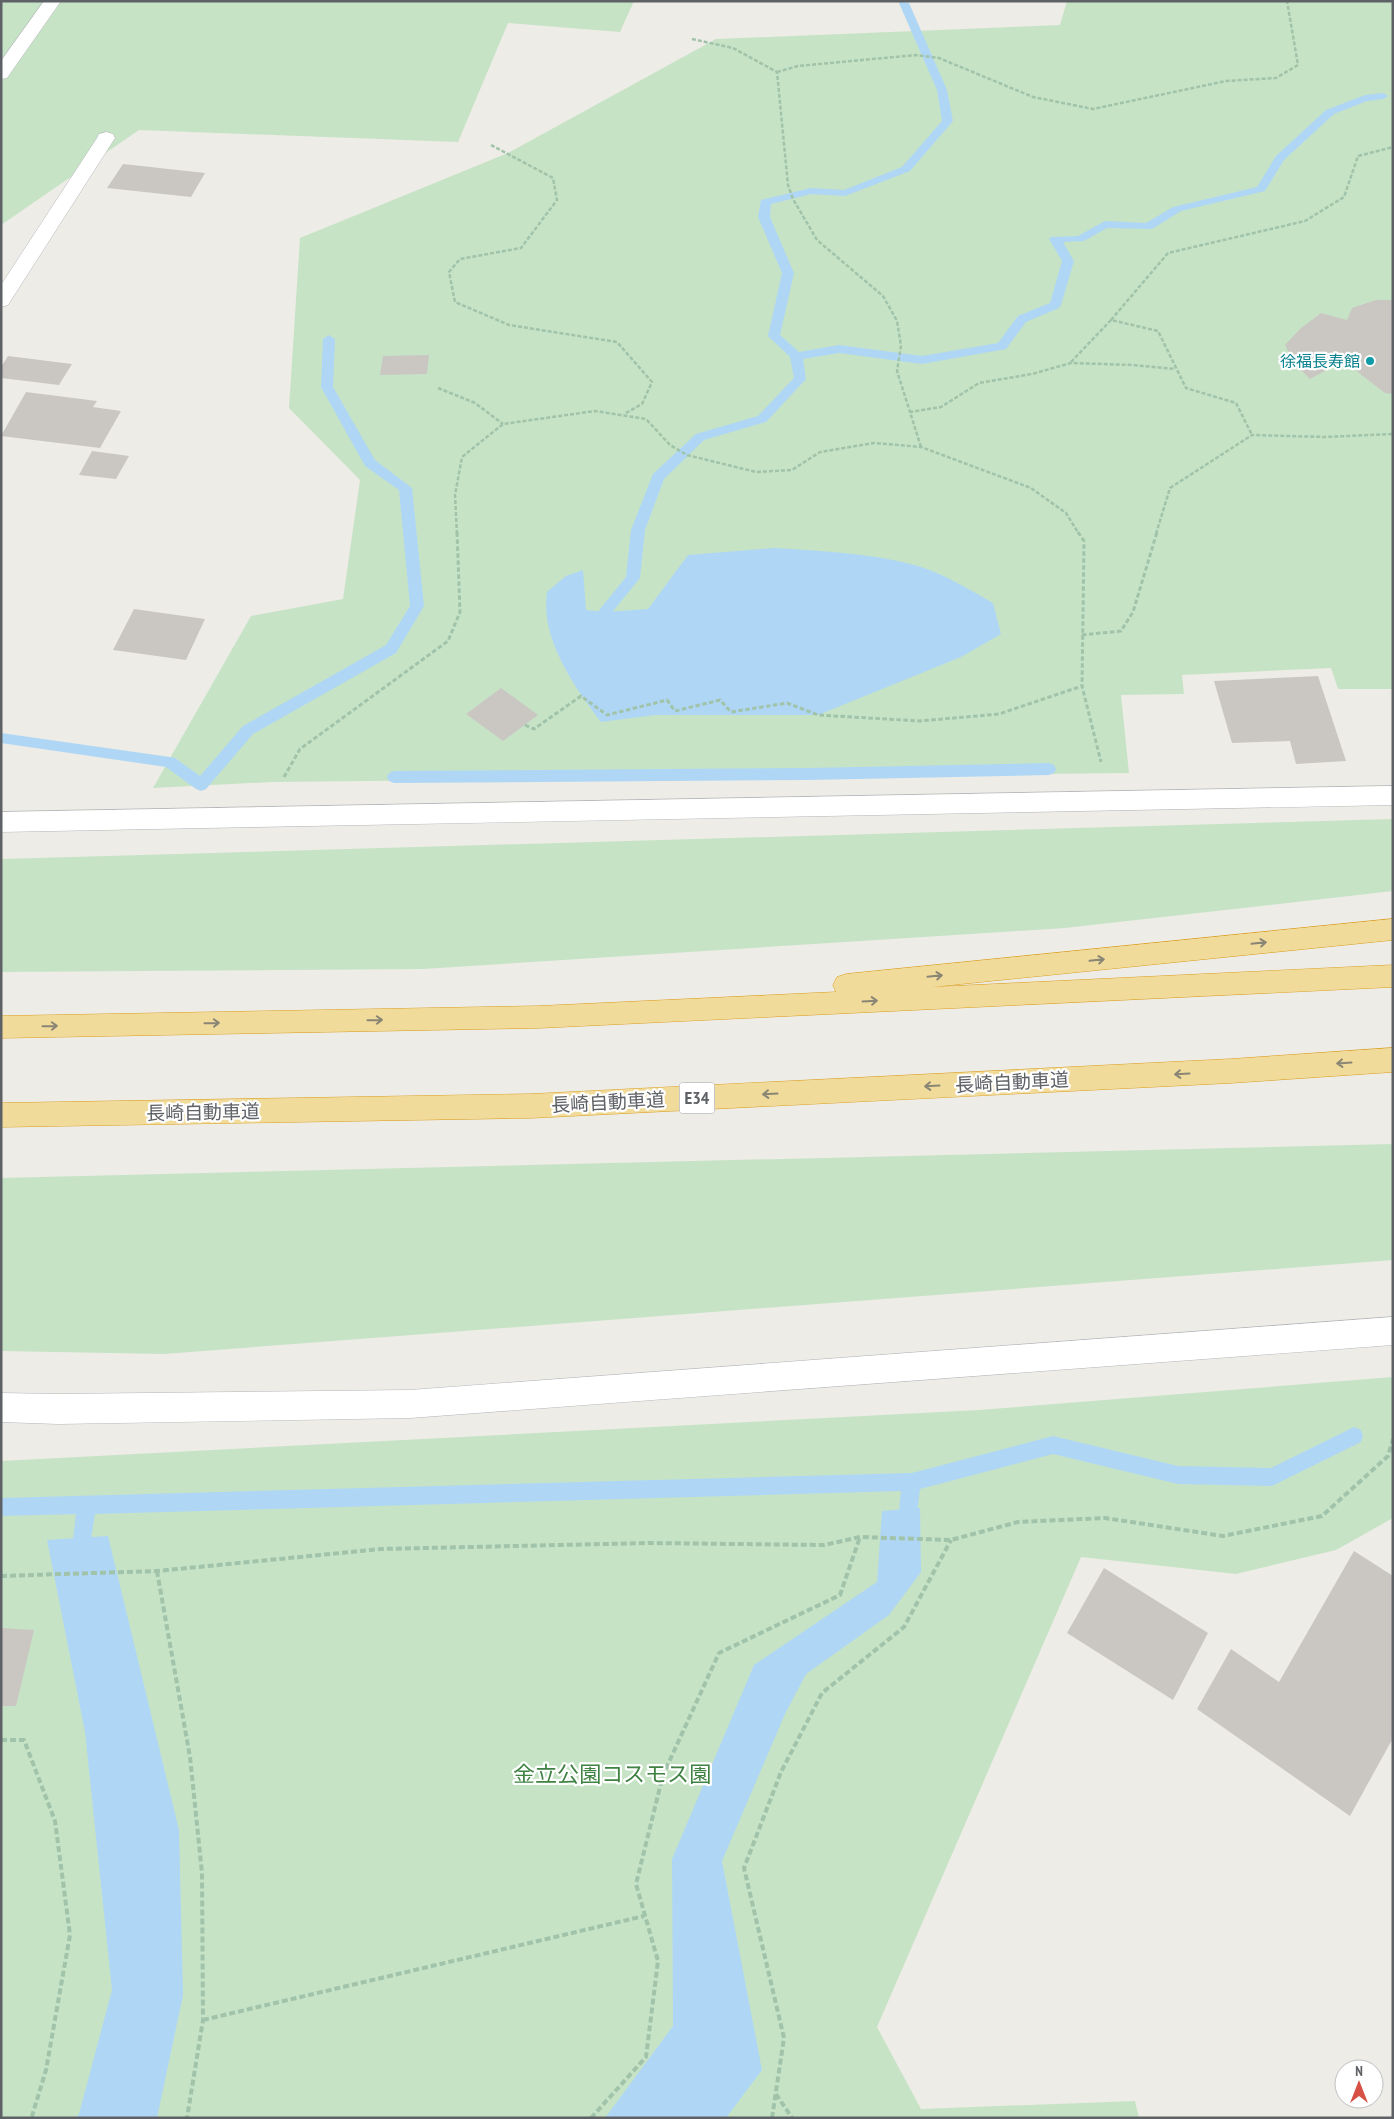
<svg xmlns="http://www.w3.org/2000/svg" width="1394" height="2119" viewBox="0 0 1394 2119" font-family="'PT Sans Narrow','Noto Sans JP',sans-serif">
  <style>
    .green { fill: #c6e3c6 }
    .water { fill: #afd7f5 }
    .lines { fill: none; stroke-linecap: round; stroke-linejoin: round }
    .stream { fill: #afd7f5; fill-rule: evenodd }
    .building { fill: #cac7c3 }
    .street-casing { stroke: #b3b6b9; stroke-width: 1 }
    .secondary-casing { stroke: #b3b5b9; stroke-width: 1 }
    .highway-casing { stroke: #da9d1b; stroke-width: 1 }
    .path-far2 { stroke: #a0c3aa; stroke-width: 2.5; stroke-dasharray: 4 2; stroke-linecap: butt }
    .path-far1 { stroke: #a0c3aa; stroke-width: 3; stroke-dasharray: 4.5 2.5; stroke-linecap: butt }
    .path { stroke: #a0c3aa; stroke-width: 4; stroke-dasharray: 6 3; stroke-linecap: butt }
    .street { fill: #fff; fill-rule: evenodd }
    .secondary { fill: #fff; fill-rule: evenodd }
    .highway { fill: #f1db9b; fill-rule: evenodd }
    .oneway { stroke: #8a8675 }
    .culture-dot { fill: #0f9aa8; stroke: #fff; stroke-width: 2 }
    .labels { text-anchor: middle; stroke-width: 4.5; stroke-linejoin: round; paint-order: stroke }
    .far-culture-label { font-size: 16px; fill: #0d838f; stroke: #fff; text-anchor: end }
    .shield { fill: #fff; stroke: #8e9093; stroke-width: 1 }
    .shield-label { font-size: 18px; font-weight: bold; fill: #5e6165 }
    .street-label { font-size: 19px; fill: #5e6165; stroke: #fff }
    .near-park-label { font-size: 22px; fill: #408243; stroke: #fff }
  </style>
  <rect width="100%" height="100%" fill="#eeece6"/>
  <path class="green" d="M2,1H634L620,32L508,23L458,142L139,130L1,225Z
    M1067,1H1393V689H1338L1331,668L1182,675L1184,694L1121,695L1129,773L272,782L153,788L251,616L343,599L360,480L289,408L300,238L508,153L716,39L1060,25Z
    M1393,819V891L1065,928L423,969L1,972V859Z
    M1393,1144V1260L164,1354L1,1351V1178Z
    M1393,1377V1518L1336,1550L1236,1574L1081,1557L877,2027L921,2109L1135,2101L1139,2118H1V1461L979,1410Z"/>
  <path class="water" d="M774,548C823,551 874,553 921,567C946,575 970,590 993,603L1001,634L961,657L818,715H655L601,722C574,686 540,639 547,592L566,576L583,570L586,610L605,612L648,609L688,555Z
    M920,1508L921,1572L889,1615L806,1674L785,1714L722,1861L762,2070L726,2118H605L673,2026L672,1859L754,1665L877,1582L882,1511Z
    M108,1536L179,1830L183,1995L157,2118H76L79,2114L112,1990L85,1732L47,1540Z"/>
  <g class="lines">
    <path class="stream" d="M900,1L909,3L947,90L953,121L910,171L845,196L811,194L771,204L770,217L794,273L780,335L799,352L839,345L922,356L998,343L1018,316L1050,303L1062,261L1049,239L1051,237L1078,236L1105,221L1146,223L1173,207L1257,187L1276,156L1326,110L1365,95L1383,93L1388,96L1383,99L1367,101L1334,114L1284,160L1265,191L1181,211L1152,229L1107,228L1084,241L1063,242L1074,261L1061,305L1059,308L1026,322L1006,349L922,364L839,353L803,359L806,379L766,422L704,440L664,479L645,530L640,578L610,615H600L598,612L600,609L626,577L631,530L653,474L696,434L758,416L794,378L790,357L768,336L782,273L758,217L761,200L811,188L844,190L902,167L942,121L937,90L899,3Z
      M329,335L335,339L333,387L375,460L412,488L424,606L396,653L253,734L206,789L201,791L196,789L166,767L1,743V733L170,757L175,758L200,776L243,726L386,645L410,606L399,490L365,466L321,387L323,339Z
      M1049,763L1054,765L1056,769L1054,773L1049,775L808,780L394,783L389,781L387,777L389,773L394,771L808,768Z
      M1354,1427L1361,1430L1363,1436L1361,1442L1272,1486L1178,1484L1053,1454L920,1489L915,1529L913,1536L906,1538L899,1536L897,1529L901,1491L95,1514L91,1539L96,1558L93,1565L86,1567L79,1565L73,1539L76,1514L1,1516V1498L912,1473L1053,1436L1178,1466L1271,1468Z"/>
  </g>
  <path class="building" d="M123,164L205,173L191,197L107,188Z
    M1376,300H1393V394L1385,393L1359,373L1347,359L1310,379L1294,363L1285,345L1300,329L1321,313L1347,320L1352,308Z
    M429,355L427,374L380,375L383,356Z
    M8,356L72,364L59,385L1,378V367Z
    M26,392L97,401L93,407L121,411L100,448L1,436Z
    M92,451L129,456L116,479L79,475Z
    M134,609L205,619L186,660L113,650Z
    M1318,676L1346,761L1296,764L1290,741L1232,743L1214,681Z
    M501,688L538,715L503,741L466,714Z
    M1354,1551L1393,1576V1738L1350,1816L1197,1709L1231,1649L1279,1682Z
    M1104,1568L1208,1633L1173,1700L1067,1633Z
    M1,1628L34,1630L16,1706H1Z"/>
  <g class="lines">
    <defs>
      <path id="street" d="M44,1H61L7,78L1,79V61Z"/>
      <path id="secondary" d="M106,132L113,134L115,138L8,305L1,307V285L97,138L99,134Z
        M1393,786V805L1,832V812Z
        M1393,1317V1345L410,1418L58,1424L1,1422V1393L58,1394L410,1390Z"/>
      <path id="highway" d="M1393,919V940L932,987L1393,965V987L539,1028L1,1038V1016L539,1006L836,992L833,985L837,977L846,974Z
        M1393,1048V1072L1231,1083L531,1118L1,1127V1103L531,1094L1231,1059Z"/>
    </defs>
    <use href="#street" class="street-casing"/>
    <use href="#secondary" class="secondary-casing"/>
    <use href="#highway" class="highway-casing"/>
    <path class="path-far2" d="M692,39L733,48L777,72L788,185L793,199L817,240L883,296L897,321L901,346L897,371L910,412
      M777,72L798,66L916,55L939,58L1033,97L1093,109L1226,81L1276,78L1298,65L1287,1
      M491,145L553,178L557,200L521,248L460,259L449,272L455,302L509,325L617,342L652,382L642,404L624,414
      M1111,320L1168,253L1305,221L1344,197L1358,156L1393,147
      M1071,362L1111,320L1158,331L1186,388L1236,403L1252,435
      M438,388L475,403L503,424
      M921,447L910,412L941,407L979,383L1032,374L1071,363L1133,365L1175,369
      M457,534L455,495L462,457L503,424L595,411L646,419L670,445L687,455L756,472L792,470L820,452L874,443L921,447L1031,488L1066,513L1079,534
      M1156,534L1170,488L1252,435L1325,437L1393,434"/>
    <path class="path-far1" d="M1078,532L1084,541L1082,686L1101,762
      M1082,635L1121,631L1133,612L1157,532
      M525,725L534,729L581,696L607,715L667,700L675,711L720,700L731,712L787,703L818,715L920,721L999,714L1082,686
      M284,777L300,749L448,641L460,612L457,532"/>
    <path class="path" d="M157,1571L190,1757L202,1873L203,2020L187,2118
      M1,1576L157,1571L381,1549L649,1543L824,1545L860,1537L951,1540L1018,1522L1105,1518L1223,1536L1322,1516L1388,1456L1393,1439
      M1,1740H24L55,1821L70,1935L46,2070L32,2116L28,2118
      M203,2020L644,1916
      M776,2094L792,2118
      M591,2118L646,2057L658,1961L636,1884L663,1775L719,1653L840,1595L860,1537
      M772,2118L784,2038L744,1868L781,1772L822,1693L904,1627L951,1540"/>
    <use href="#street" class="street"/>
    <use href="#secondary" class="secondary"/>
    <use href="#highway" class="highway"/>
  </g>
  <defs><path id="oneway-shaft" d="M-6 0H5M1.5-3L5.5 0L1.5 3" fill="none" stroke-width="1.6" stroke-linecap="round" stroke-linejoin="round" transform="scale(1.25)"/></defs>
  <g class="oneway">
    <use href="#oneway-shaft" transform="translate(1259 943) rotate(-6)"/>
    <use href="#oneway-shaft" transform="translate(1097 960) rotate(-6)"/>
    <use href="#oneway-shaft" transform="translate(935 976) rotate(-6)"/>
    <use href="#oneway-shaft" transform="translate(870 1001) rotate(-3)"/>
    <use href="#oneway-shaft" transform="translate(375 1020) rotate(-1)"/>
    <use href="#oneway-shaft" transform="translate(212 1023) rotate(-1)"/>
    <use href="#oneway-shaft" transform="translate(50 1026) rotate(-1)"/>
    <use href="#oneway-shaft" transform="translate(1344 1063) rotate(176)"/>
    <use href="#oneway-shaft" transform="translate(1182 1074) rotate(177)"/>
    <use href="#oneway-shaft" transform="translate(932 1086) rotate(177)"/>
    <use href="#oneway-shaft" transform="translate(770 1094) rotate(177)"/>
  </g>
  <circle class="culture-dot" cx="1370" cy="361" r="5"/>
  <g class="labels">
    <g class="far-culture-label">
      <text x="1360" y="367">徐福長寿館</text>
    </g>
    <rect class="shield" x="679.5" y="1082.5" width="35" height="31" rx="4"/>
    <g class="shield-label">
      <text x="697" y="1104">E34</text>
    </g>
    <g class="street-label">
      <text transform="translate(1012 1082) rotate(-3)" y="7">長崎自動車道</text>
      <text transform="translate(608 1102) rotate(-3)" y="7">長崎自動車道</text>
      <text transform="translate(203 1112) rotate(-1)" y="7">長崎自動車道</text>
    </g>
    <g class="near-park-label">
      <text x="612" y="1782">金立公園コスモス園</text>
    </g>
  </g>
  <rect width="1394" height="2119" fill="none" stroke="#5e6165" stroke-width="5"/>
  <g transform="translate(1359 2084)"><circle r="24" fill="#ffffff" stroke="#bfc0c1"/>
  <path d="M0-4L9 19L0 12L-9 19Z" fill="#d65045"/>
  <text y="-8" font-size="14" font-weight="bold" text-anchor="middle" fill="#5e6165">N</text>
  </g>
</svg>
